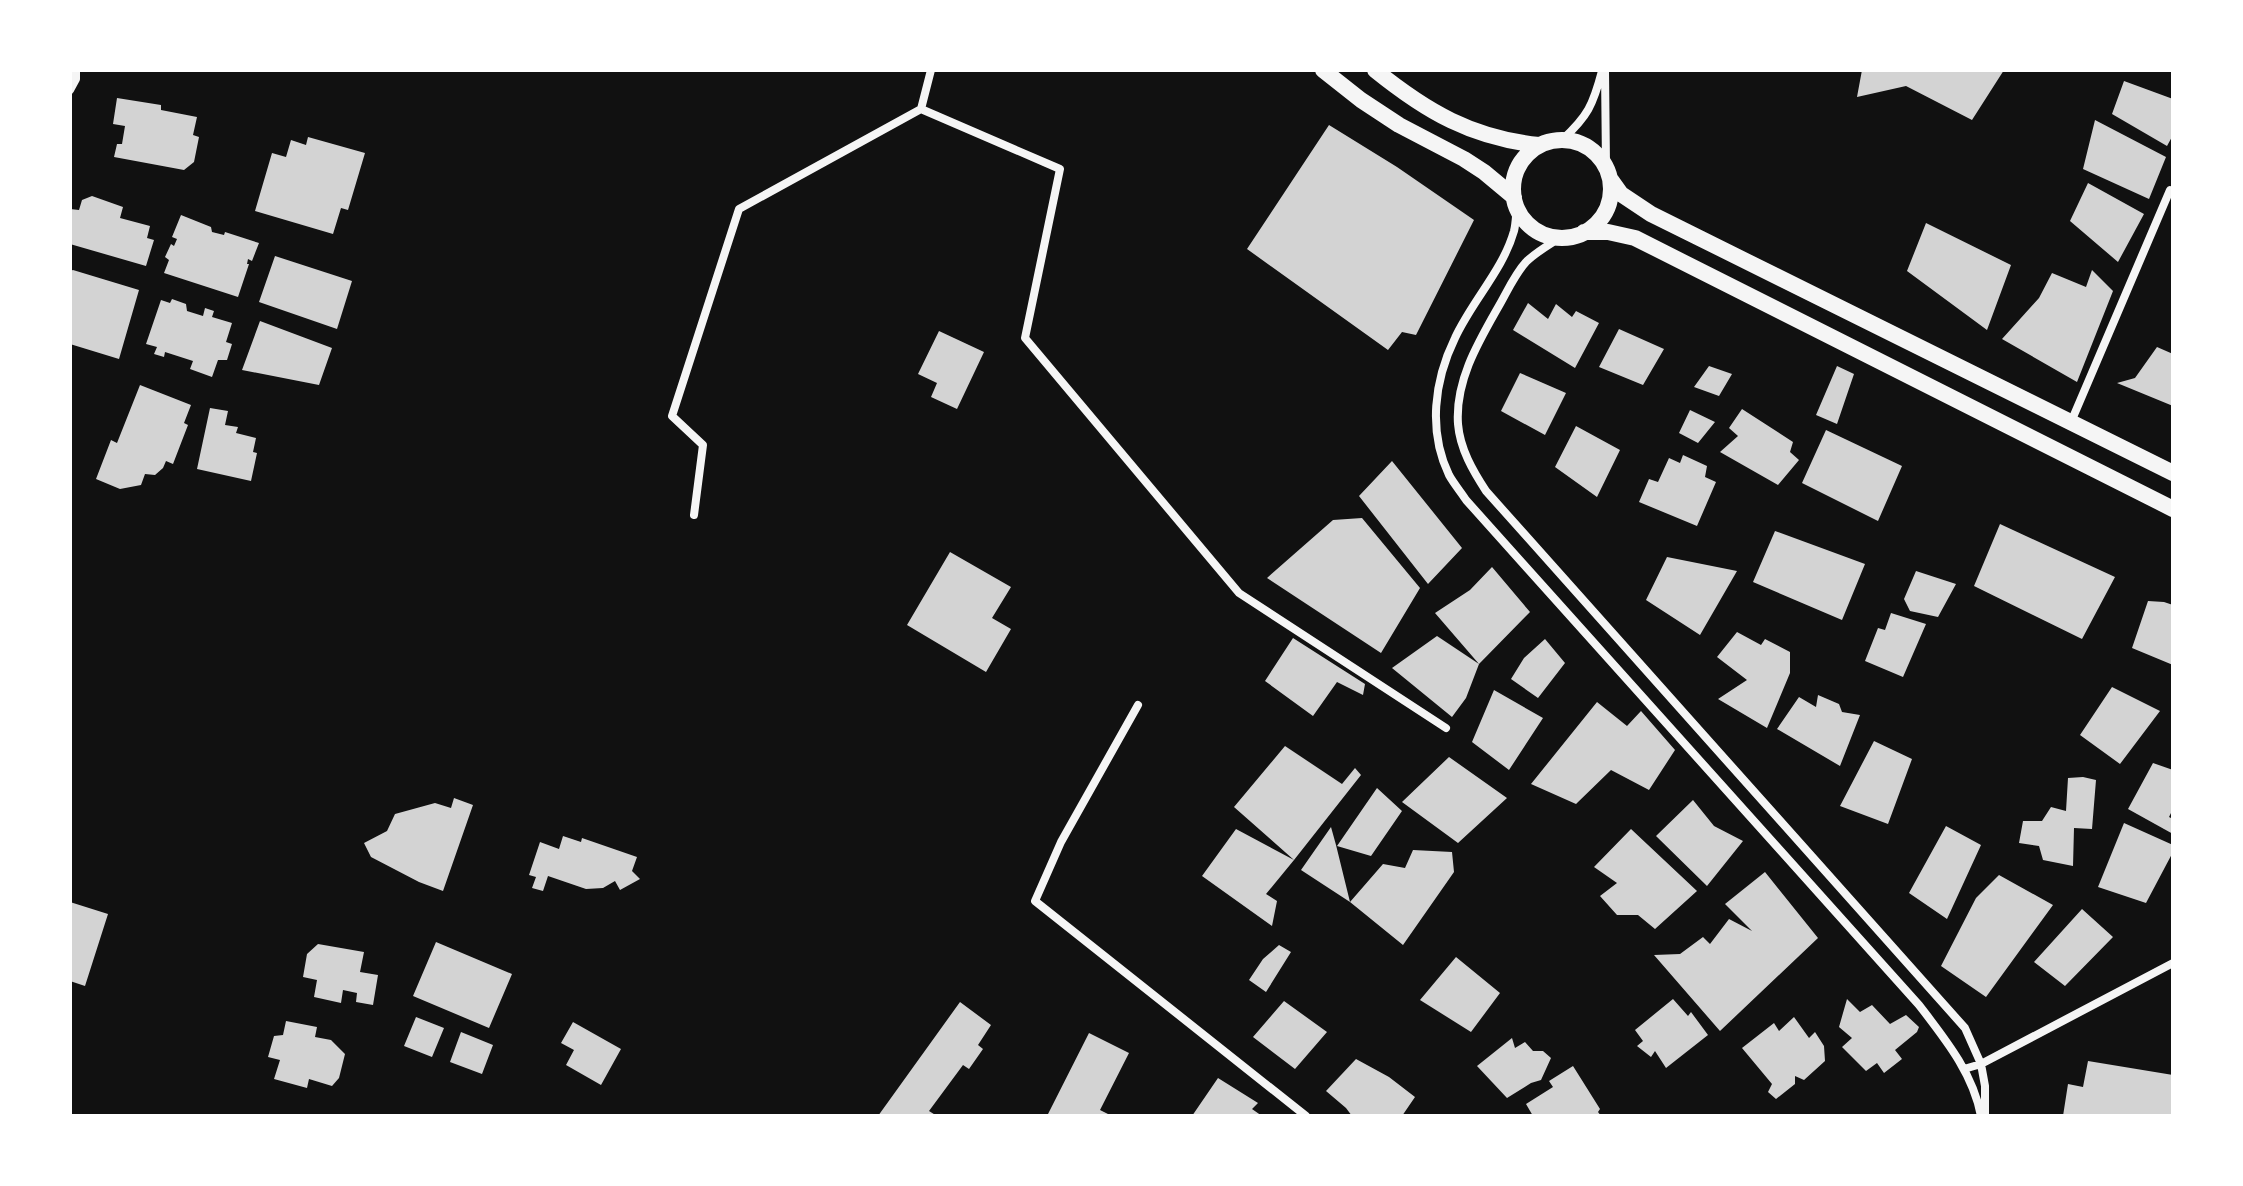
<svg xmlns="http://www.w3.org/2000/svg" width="2243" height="1186" viewBox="0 0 2243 1186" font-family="'DM Sans',sans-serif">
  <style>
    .building { fill: #d3d3d3 }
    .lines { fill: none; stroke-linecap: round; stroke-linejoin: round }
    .minor { stroke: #f5f5f5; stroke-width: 8 }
    .secondary { stroke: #f5f5f5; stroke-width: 16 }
  </style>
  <rect width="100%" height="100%" fill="#111"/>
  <path class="building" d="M1862,70H2004L1972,120L1906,86L1857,97Z
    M2124,81L2173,99V135L2167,146L2112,114Z
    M117,98L161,105V110L197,117L193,135L199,137L194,162L184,170L114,157L117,144H122L125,126L113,124Z
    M2095,120L2166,157L2149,199L2083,169Z
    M1329,125L1397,167L1474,220L1416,335L1402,332L1388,350L1247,249Z
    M308,137L365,153L348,210L341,208L333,234L255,211L272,153L286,157L291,140L306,145Z
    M2088,183L2144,214L2118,262L2070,221Z
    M92,196L123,207L120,218L150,226L147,238L154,240L146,266L70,244V209L79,210L82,200Z
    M181,215L211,227L212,232L224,235L225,232L259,243L252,261L248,259L247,264H249L238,297L164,273L169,260L165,257L171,244L174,246L177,239L172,237Z
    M1926,223L2011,265L1987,330L1907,271Z
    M275,256L352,281L337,329L259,302Z
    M73,270L139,290L119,359L70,344V271Z
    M2092,270L2113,291L2077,382L2002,339L2039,298L2052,273L2086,287Z
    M172,299L186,304L187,311L203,316L205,308L214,311L212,317L232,323L226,342L232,344L227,360H218L212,377L190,369L193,361L165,352L164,357L154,354L157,347L146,344L161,300L170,303Z
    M1528,303L1548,319L1556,304L1572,317L1576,311L1599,323L1575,368L1513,330Z
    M260,321L332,348L319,385L242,370Z
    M1619,329L1664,349L1643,385L1599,367Z
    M939,331L984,352L957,409L931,397L937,383L918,374Z
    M2157,347L2173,354V406L2117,383L2135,378Z
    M1709,366L1732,374L1719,396L1694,387Z
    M1837,366L1854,374L1837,424L1816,415Z
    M1520,373L1566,393L1545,435L1501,411Z
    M140,385L191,405L184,423L188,425L173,464L166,461L163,468L155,475L145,474L141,485L120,489L96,479L111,440L117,443Z
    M210,408L228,411L225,425L238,427L236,433L256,438L253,452L257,453L251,481L197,469Z
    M1742,409L1793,442L1790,452L1799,460L1778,485L1720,452L1738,436L1729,428Z
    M1690,410L1715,422L1698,443L1679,433Z
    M1576,426L1620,450L1597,497L1555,467Z
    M1826,430L1902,466L1878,521L1802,483Z
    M1683,455L1707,466L1705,477L1716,482L1697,526L1639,502L1649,479L1658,482L1669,458L1680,463Z
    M1392,461L1462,548L1428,584L1359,496Z
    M1362,518L1420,588L1381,653L1267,578L1333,520Z
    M2000,524L2115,577L2082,639L1974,586Z
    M1775,531L1865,564L1842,620L1753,582Z
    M950,552L1011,587L992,618L1011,629L986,672L907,625Z
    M1667,557L1737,571L1700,635L1646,600Z
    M1492,567L1530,612L1479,664L1435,613L1470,590Z
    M1916,571L1956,584L1938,617L1910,611L1904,599Z
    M2148,601L2164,602L2173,605V665L2132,648Z
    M1891,613L1926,624L1903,677L1865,661L1878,628L1885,630Z
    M1737,632L1761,645L1765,639L1790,652V673L1767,728L1718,699L1747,680L1717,657Z
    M1437,636L1479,664L1466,698L1452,717L1392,668Z
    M1293,638L1365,684L1363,695L1337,682L1313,716L1265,681Z
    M1545,639L1565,663L1538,698L1511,679L1524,658Z
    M2112,687L2160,711L2120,764L2080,735Z
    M1494,690L1543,718L1509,770L1472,742Z
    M1818,695L1839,704L1842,712L1860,715L1840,766L1777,729L1799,697L1816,707Z
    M1597,702L1627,726L1641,711L1675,750L1649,790L1611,770L1576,804L1531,784Z
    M1874,741L1912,759L1888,824L1840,806Z
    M1285,746L1342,784L1355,768L1361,775L1294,860L1234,807Z
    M1449,757L1507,798L1458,843L1402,802Z
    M2153,763L2173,770V809L2169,817L2173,819V834L2128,809Z
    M2083,777L2096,780L2092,829L2074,828L2073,866L2043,860L2039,846L2019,843L2023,821H2042L2051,807L2066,811L2068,778Z
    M1377,788L1402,811L1371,856L1337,846Z
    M454,798L473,805L443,891L419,882L371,857L364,843L387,831L395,814L435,803L451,808Z
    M1693,800L1714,826L1743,841L1707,886L1656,836Z
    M2124,823L2173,845V852L2146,903L2098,887Z
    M1946,826L1981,845L1947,919L1909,893Z
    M1331,827L1336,845L1350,902L1301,870Z
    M1236,829L1294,860L1266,894L1277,901L1272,926L1202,876Z
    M1631,829L1697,891L1655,929L1638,915H1617L1600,896L1617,883L1594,867Z
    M563,836L581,842L582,838L637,857L632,871L640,879L620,890L615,881L603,888L586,889L548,876L543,891L532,888L536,877L529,875L540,842L559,849Z
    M1413,850L1452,852L1454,872L1403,945L1350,902L1383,864L1405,868Z
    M1765,872L1818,938L1720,1031L1654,955L1680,954L1703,937L1710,944L1729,919L1752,931L1725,904Z
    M1999,875L2053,905L1986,997L1941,966L1976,898Z
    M70,902L108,914L85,986L70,981Z
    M2082,909L2113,937L2065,986L2034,962Z
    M436,942L512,974L489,1028L413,996Z
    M318,944L364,952L360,972L378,975L373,1005L356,1002L357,993L343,990L341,1003L314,997L317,980L303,977L307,954Z
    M1279,945L1291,952L1266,992L1249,980L1263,959Z
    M1456,957L1500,993L1471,1032L1420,1000Z
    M1673,999L1688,1016L1691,1012L1708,1035L1666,1068L1655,1051L1651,1057L1637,1046L1643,1041L1635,1030Z
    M1847,999L1860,1012L1872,1005L1890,1024L1906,1015L1919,1027L1917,1032L1895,1050L1902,1059L1884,1073L1877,1063L1866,1071L1842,1047L1852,1038L1839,1027Z
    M1284,1001L1327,1032L1295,1069L1253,1037Z
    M960,1002L991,1025L978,1045L983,1049L969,1069L963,1065L929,1111L937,1116H878Z
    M416,1017L444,1028L432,1057L404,1046Z
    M1794,1017L1809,1038L1815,1032L1824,1046L1825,1061L1804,1080L1795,1076V1084L1776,1099L1768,1092L1772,1084L1742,1048L1774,1023L1779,1031Z
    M286,1021L317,1027L315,1037L331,1040L345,1054L339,1078L332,1086L309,1079L307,1088L274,1079L280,1060L268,1057L274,1036L283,1035Z
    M573,1022L621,1049L601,1085L566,1065L574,1050L561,1043Z
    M461,1032L493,1045L482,1074L450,1062Z
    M1089,1033L1129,1053L1100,1110L1112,1116H1047Z
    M1512,1038L1515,1048L1525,1042L1533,1051H1543L1551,1058L1541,1080L1531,1083L1507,1098L1477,1066Z
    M1356,1059L1389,1077L1415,1097L1402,1116H1352L1346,1108L1326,1091Z
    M2088,1061L2173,1075V1116H2063L2068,1084L2083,1087Z
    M1573,1066L1600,1109L1598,1112L1601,1116H1533L1526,1104L1553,1087L1549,1081Z
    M1218,1078L1258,1103L1252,1109L1262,1116H1192Z"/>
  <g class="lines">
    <path class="minor" d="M931,70L921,109L1060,169L1025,338L1239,593L1446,728
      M1605,70L1606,166
      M70,90L76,79V70
      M1562,140C1588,116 1593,105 1602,71
      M1517,206C1516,214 1516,223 1514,231C1503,270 1472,301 1455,338C1434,381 1428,431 1449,475C1454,484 1461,492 1466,500L1919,1005C1945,1039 1973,1073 1981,1116
      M1561,237C1549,245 1536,252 1526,262C1515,274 1508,290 1500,304C1479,341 1455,380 1458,424C1460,449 1473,471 1486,491L1965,1028L1981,1064L1985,1086V1115
      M2071,422L2170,190L2173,191
      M694,515L703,445L672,416L739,209L921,109
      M1138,705L1061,842L1035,901L1306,1116
      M1964,1069L1981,1064L2173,963"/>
    <path class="secondary" d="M1323,70L1361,100L1399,125L1464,159L1484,172L1514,197
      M1375,70C1427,112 1472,138 1539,145
      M1513 189a49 49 0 1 1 98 0a49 49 0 1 1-98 0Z
      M1611,180L1621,194L1651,214L2173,473
      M1584,232H1608L1635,238L2173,509"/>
  </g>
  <rect width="2243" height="1186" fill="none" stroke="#ffffff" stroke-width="144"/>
</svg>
